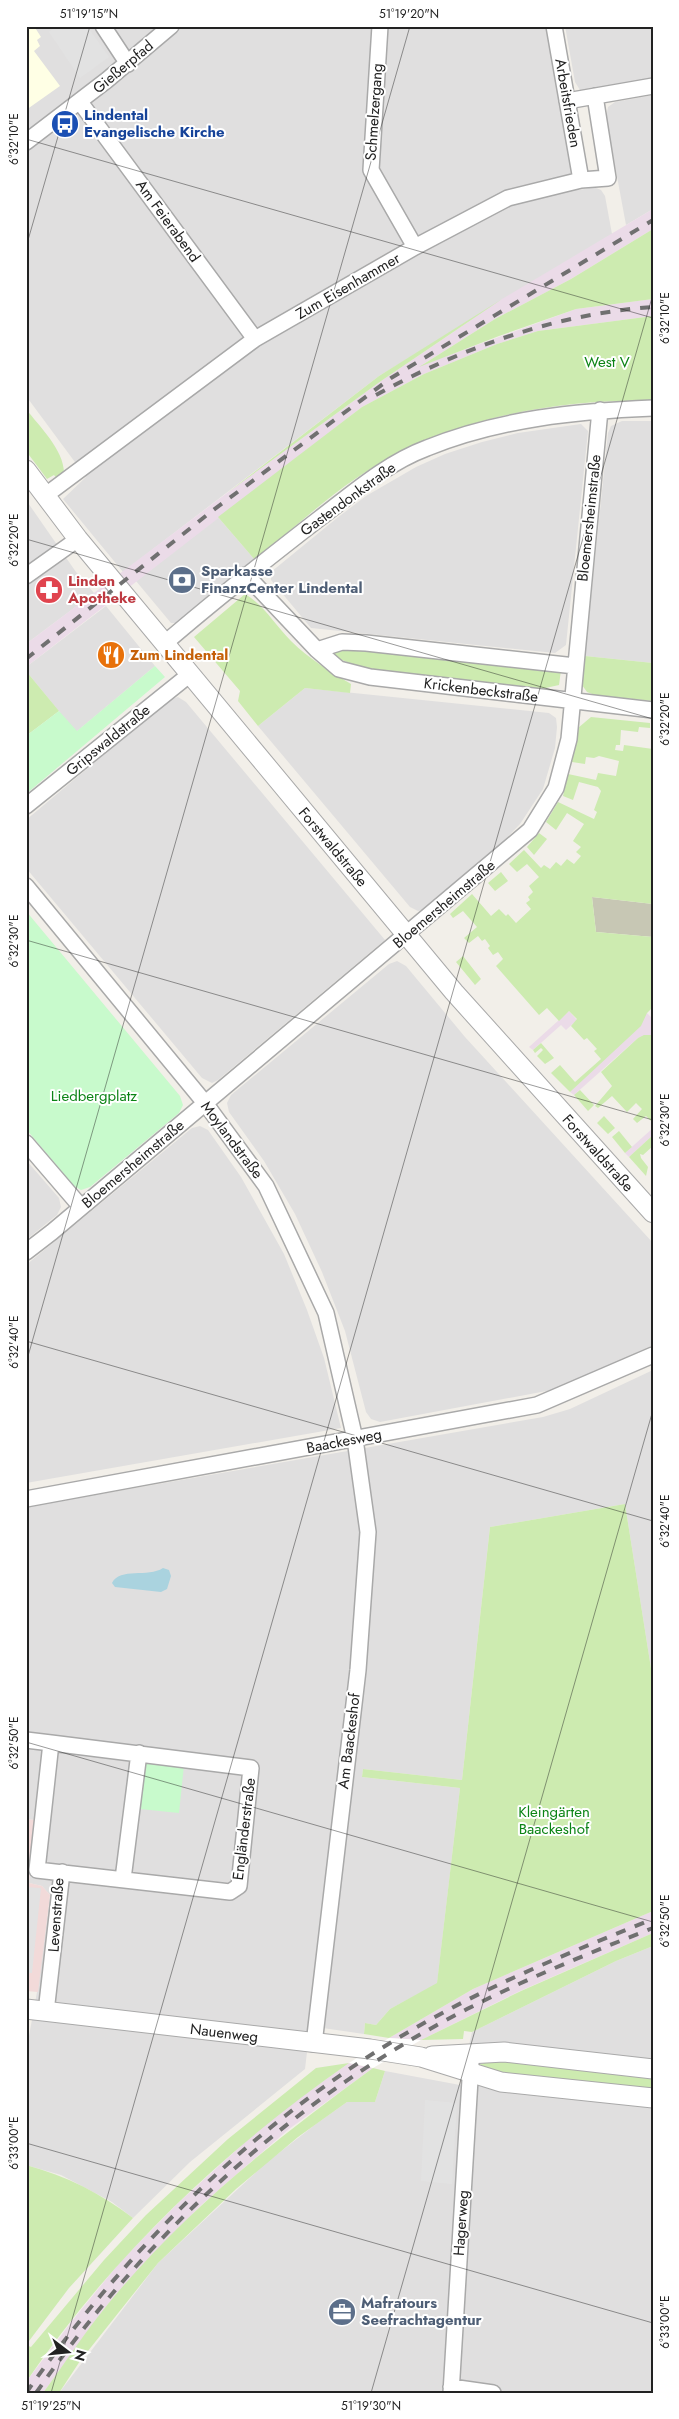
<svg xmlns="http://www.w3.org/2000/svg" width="679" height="2419" viewBox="0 0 679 2419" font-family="Jost,sans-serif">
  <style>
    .residential { fill: #e0dfdf }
    .commercial { fill: #f2dad9 }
    .industrial { fill: #ebdbe8 }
    .education { fill: #ffffe5 }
    .construction { fill: #c7c7b4 }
    .grass { fill: #cdebb0 }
    .park { fill: #c8facc }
    .parking { fill: #e2e2e2 }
    .water { fill: #aad3df }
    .pier { fill: #fff }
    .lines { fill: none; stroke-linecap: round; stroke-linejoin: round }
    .minor-casing { stroke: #a9a9a9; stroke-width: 18 }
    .tertiary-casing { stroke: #a9a9a9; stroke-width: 21 }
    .minor { stroke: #fff; stroke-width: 15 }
    .tertiary { stroke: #fff; stroke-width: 19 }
    .rail { stroke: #707070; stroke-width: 4; stroke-dasharray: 10 10; stroke-linecap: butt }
    .ticks { fill: none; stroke: #222; stroke-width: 1; stroke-opacity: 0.45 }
    .labels { text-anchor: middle; stroke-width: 4; stroke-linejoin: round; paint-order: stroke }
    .street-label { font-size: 15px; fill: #222; stroke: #fff }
    .transit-label { font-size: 15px; font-weight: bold; fill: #164399; stroke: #fff; text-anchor: start }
    .park-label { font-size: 15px; fill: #0c8416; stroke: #fff }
    .service-label { font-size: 15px; font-weight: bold; fill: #4e5e75; stroke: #fff; text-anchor: start }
    .health-label { font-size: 15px; font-weight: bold; fill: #be3a42; stroke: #fff; text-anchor: start }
    .food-label { font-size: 15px; font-weight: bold; fill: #c56008; stroke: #fff; text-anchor: start }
    .neatline { fill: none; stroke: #222; stroke-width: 2 }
    .ticks-label { font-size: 12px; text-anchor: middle; fill: #222 }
  </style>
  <rect width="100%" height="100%" fill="#f2efe9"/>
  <path class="residential" d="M26,26H549L579,190L594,187L601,190L605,196L612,234L379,376L123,572L63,499L86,477L26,396Z
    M565,26H653V80L589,91L580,90L575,82Z
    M653,95V209L626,225L606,117L608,107L615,102Z
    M622,421H653V663L585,656L608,433L611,426Z
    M581,424L588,431L566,645L555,653L311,628L271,580V572L337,518L366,496L416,467L445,454L482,442L518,433Z
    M26,500L76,572L94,593L26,644Z
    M218,517L255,560L179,623H171L136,581Z
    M106,606L155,666L76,732L26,671V667Z
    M305,688L549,713L556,718L557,727L555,748L543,789L520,824L497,848L423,910L418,911L410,907L258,726Z
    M178,697L186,702L385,940L218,1080L212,1083L202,1078L26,868V820L169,700Z
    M397,961L406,966L465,1037L653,1243V1345L557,1389L380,1422L371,1419L366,1412L345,1331L322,1272L295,1214L264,1161L229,1112L227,1103L231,1095L389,964Z
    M200,1126L208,1130L241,1177L284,1254L307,1310L324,1358L341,1428L26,1483V1265L192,1128Z
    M26,1160L59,1198L61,1207L57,1215L26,1240Z
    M653,1370V1681L625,1504L490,1527L462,1780L363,1769L362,1777L460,1788L437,1984L390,2009L376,2025L365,2023L364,2034L316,2027L312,2053L307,2052L305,2069L190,2162L133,2218L112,2202L61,2175L26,2165V2036H29L37,1992L50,1895L42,1886L29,1883L35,1820L26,1819V1507L543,1417L570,1409Z
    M653,1946V2393H59L158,2263L266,2163L316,2124L347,2102H375L385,2071L460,2085L472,2032L616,1961Z"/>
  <path class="commercial" d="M26,1819L35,1820L29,1883L42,1886L50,1895L38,1992L26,1991Z"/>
  <path class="industrial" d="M653,209V229L571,279L495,319L422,365L576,309L653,299V316L538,331L497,344L424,374L362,407L26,667V644L227,493L381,381L502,299Z
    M569,1011L577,1020L566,1030L561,1025L533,1050L529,1047Z
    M647,1013L653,1019V1035L638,1038L574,1095L570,1092Z
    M653,1128V1135L629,1157L625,1153Z
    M653,1911V1933L520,1991L421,2040L389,2038L473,1989Z
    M349,2063L373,2068L289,2129L199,2207L108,2304L43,2393H26V2382L72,2321L121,2261L177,2204L274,2116Z"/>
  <path class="education" d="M26,26H34L41,37L37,40L40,46L34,51L60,86L26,110Z"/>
  <path class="construction" d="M592,897L653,904V937L596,932Z"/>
  <path class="grass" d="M653,229V299L576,309L499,336L419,367L495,319L571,279Z
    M502,299L381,381L227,493L379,376Z
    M653,316V401C550,399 441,420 355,479C320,503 288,533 255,560L218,517L362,407L424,374L497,344L538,331Z
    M26,409C39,426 65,451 64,474L58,480L54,475L47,479L26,451Z
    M245,594C264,605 275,625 291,641C309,659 330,671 351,684L350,693L305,688L258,726L238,701L240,691L194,637Z
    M338,647L561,670L559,685L541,689L368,670L334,657L331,652Z
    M585,656L653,663V701L595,695L587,692L582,685Z
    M26,671L59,711L26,736Z
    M591,717L650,723V728L639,727L638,732L621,730L620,745H616L615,750L623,751L624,745L653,749V904L592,897L596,932L653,937V1007L647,1013L641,1026L570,1092L551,1073L560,1065L575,1082L601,1059L594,1051L597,1049L587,1038L584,1040L571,1026L577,1019L569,1011L559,1021L547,1008L539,1015L496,966L503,959L498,952L493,955L488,948L490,946L485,939L482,941L478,936L469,943L464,938L477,927L463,911L453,918L450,914L472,894L491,916L499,909L506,916L508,914L516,923L531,909L526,903L530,900L528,897L533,892L529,886L539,877L527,864L517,872L509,864L524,850L541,868L544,865L550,869L556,862L561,866L567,859L574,864L581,856L576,852L581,847L573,841L584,824L567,813L556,830L546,822L558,802L594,819L597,812L594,810L601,791L598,787L579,782L573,800L563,796L568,774L596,780L598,773L616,776L619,761L599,756L594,758L586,757L585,764L572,762L578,728Z
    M539,833L547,839L534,855L527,847Z
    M501,872L508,881L495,891L488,883Z
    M463,956L481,979L475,985L456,962Z
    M644,1035H653V1123L646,1116L637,1123L633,1119L642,1109L636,1103L627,1112L612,1096L598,1108L595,1106L612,1086L601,1072L638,1038Z
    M541,1043L554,1058L545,1064L537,1056L543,1050L541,1048L535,1053L533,1050Z
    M580,1090L594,1105L588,1111L574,1095Z
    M604,1116L615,1128L608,1134L597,1123Z
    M619,1131L632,1147L625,1153L612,1137Z
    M653,1135V1146L643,1155L640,1154L641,1158L648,1167L646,1176L629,1157Z
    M625,1504L653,1681V1911L473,1989L389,2038L364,2034L365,2023L376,2025L390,2009L437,1983L460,1788L362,1777L363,1769L462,1780L490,1527Z
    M653,1933V1946L616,1961L472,2032L464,2031L463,2039L421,2040L521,1991Z
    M504,2057L653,2076V2093L508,2075L478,2065Z
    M349,2063C224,2150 112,2256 26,2382V2345L31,2347L104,2260L146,2215L228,2139L316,2068Z
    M373,2068L385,2071L375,2102H347L298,2137L236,2189L158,2263L80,2361L59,2393H43C65,2363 85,2332 108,2304C184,2211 277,2138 373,2068Z
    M26,2165C67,2176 100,2193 133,2218L69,2288L26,2345Z"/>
  <path class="park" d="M155,666L165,677L26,794V736L59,711L77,731Z
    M26,911L180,1096L183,1105L179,1113L90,1187L81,1190L74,1186L26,1129Z
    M149,1761L184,1765L179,1813L140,1809L145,1765Z"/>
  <path class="parking" d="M56,26H87L109,57L80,78L49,32Z
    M26,1887L41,1888L32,1973H26Z
    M425,2100L457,2103L452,2184L421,2181Z"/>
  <path class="water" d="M163,1568L169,1570L171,1576L167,1589L161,1592L115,1587L112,1583C120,1567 148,1578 163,1568Z"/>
  <path class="pier" d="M389,2038L421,2040L373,2068L349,2063Z"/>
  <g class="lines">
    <defs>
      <path id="minor" d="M103,26L128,64
        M380,26L371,170L415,247
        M554,26L581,180
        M567,101L653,86
        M80,102L255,339
        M26,142L107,80L171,26
        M46,495L255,339L415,247L508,198L581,180L608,178L595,96
        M246,575L317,650L339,669L370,677L653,710
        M26,576L78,539
        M164,644C215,600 267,559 320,518C354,492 387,463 427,448C498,419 577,411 653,408
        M317,650L342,642L366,643L575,666
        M26,806L189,675
        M26,886L205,1103L266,1186L326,1313L355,1439L368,1532L358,1670L314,2044
        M26,1143L81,1207
        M26,1252L52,1232L530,830L556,788L569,739L600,410
        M26,1499L537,1405L653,1355
        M26,1740L51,1743L37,1870L230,1892L239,1886L251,1768L51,1743
        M123,1879L139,1753
        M46,2012L62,1872
        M451,2387L493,2393
        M451,2393L471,2063"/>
      <path id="tertiary" d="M26,470L78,539L454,992L653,1213
        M26,2009L370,2049L421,2057L501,2082L653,2098
        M432,2056L504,2052L653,2069"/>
    </defs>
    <use href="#minor" class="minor-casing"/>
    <use href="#tertiary" class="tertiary-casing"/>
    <use href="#minor" class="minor"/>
    <use href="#tertiary" class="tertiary"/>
    <path class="rail" d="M376,395C462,348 554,314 653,307
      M26,659L212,511L391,378L653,220
      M26,2393C133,2240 269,2108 433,2018C504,1979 578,1949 653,1919
      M36,2393C140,2243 277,2113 437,2025C506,1987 579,1957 653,1928"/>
  </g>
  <path class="ticks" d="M26,139L653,318M26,247L90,26M26,539L653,719M26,940L653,1120M26,1341L653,1521M26,1363L410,26M26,1742L653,1922M26,2143L653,2323M51,2393L653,294M371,2393L653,1410"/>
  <defs>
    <symbol id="bus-disc" viewBox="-11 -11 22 22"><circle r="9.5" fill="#1a4fb4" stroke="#fff"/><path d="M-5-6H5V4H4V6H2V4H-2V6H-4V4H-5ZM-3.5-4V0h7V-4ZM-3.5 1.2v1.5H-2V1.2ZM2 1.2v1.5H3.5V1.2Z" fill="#fff"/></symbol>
    <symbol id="bank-disc" viewBox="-11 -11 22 22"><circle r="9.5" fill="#5c6f8a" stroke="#fff"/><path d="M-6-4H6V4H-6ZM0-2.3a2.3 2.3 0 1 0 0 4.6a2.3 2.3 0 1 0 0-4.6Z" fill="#fff"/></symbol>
    <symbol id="pharmacy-disc" viewBox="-11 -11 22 22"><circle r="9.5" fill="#e0444e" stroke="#fff"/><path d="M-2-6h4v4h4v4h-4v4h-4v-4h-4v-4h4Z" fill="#fff"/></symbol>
    <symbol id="restaurant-disc" viewBox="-11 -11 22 22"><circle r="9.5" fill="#e8710a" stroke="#fff"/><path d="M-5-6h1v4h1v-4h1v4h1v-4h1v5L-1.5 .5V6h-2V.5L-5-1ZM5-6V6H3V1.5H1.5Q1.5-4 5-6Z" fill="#fff"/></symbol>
    <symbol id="office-disc" viewBox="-11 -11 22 22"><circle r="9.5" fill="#5c6f8a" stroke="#fff"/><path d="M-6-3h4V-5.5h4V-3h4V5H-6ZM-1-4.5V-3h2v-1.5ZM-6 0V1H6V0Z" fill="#fff"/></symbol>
  </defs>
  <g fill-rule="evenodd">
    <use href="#bus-disc" x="49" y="108" width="32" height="32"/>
    <use href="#bank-disc" x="166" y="564" width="32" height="32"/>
    <use href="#pharmacy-disc" x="33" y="574" width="32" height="32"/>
    <use href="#restaurant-disc" x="95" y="639" width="32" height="32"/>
    <use href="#office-disc" x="326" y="2296" width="32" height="32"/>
  </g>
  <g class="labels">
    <g class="street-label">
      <text transform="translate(123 67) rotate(-40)" y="5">Gießerpfad</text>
      <text transform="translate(568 103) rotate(80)" y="5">Arbeitsfrieden</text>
      <text transform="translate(374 112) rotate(-86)" y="5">Schmelzergang</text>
      <text transform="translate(168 221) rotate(54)" y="5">Am Feierabend</text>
      <text transform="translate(348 286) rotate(-30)" y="5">Zum Eisenhammer</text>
      <text transform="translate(348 499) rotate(-36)" y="5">Gastendonkstraße</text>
      <text transform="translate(589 518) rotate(-84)" y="5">Bloemersheimstraße</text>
      <text transform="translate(481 690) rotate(7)" y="5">Krickenbeckstraße</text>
      <text transform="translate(108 740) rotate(-39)" y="5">Gripswaldstraße</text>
      <text transform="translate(333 847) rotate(50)" y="5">Forstwaldstraße</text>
      <text transform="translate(444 904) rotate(-40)" y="5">Bloemersheimstraße</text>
      <text transform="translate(232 1140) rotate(53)" y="5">Moylandstraße</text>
      <text transform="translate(598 1153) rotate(48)" y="5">Forstwaldstraße</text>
      <text transform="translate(133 1164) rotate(-40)" y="5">Bloemersheimstraße</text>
      <text transform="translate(344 1441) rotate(-11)" y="5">Baackesweg</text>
      <text transform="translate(349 1741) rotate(-83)" y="5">Am Baackeshof</text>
      <text transform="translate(244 1829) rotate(-83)" y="5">Engländerstraße</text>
      <text transform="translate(56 1915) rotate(-86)" y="5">Levenstraße</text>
      <text transform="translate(224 2033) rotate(7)" y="5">Nauenweg</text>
      <text transform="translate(461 2223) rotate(-86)" y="5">Hagerweg</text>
    </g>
    <g class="transit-label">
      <text x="84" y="120">Lindental<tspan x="84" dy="17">Evangelische Kirche</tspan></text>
    </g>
    <g class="park-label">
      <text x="607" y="367">West V</text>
      <text x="94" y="1101">Liedbergplatz</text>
      <text x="554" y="1817">Kleingärten<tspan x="554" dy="17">Baackeshof</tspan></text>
    </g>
    <g class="service-label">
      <text x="201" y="576">Sparkasse<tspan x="201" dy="17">FinanzCenter Lindental</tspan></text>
      <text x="361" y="2308">Mafratours<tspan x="361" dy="17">Seefrachtagentur</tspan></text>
    </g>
    <g class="health-label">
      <text x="68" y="586">Linden<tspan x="68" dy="17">Apotheke</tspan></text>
    </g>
    <g class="food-label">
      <text x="130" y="660">Zum Lindental</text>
    </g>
  </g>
  <rect width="679" height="2419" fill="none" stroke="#ffffff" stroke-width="55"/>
  <g transform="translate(68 2352) rotate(106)" stroke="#ffffff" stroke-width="4" paint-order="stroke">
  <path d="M0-4L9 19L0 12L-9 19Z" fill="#222222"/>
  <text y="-8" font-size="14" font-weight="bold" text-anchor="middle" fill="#222222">N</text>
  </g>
  <rect x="28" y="28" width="624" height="2364" class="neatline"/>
  <g class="ticks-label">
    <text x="89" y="18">51°19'15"N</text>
    <text x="409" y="18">51°19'20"N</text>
    <text transform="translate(14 139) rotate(-90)" y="4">6°32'10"E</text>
    <text transform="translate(665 318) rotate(-90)" y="4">6°32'10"E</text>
    <text transform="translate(14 540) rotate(-90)" y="4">6°32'20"E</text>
    <text transform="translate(665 719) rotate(-90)" y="4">6°32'20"E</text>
    <text transform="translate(14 941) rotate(-90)" y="4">6°32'30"E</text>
    <text transform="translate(665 1120) rotate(-90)" y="4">6°32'30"E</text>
    <text transform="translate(14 1342) rotate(-90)" y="4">6°32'40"E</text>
    <text transform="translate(665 1521) rotate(-90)" y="4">6°32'40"E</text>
    <text transform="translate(14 1743) rotate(-90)" y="4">6°32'50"E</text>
    <text transform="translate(665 1921) rotate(-90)" y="4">6°32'50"E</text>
    <text transform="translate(14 2143) rotate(-90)" y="4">6°33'00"E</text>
    <text transform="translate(665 2322) rotate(-90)" y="4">6°33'00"E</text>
    <text x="51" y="2410">51°19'25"N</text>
    <text x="371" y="2410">51°19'30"N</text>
  </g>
</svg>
